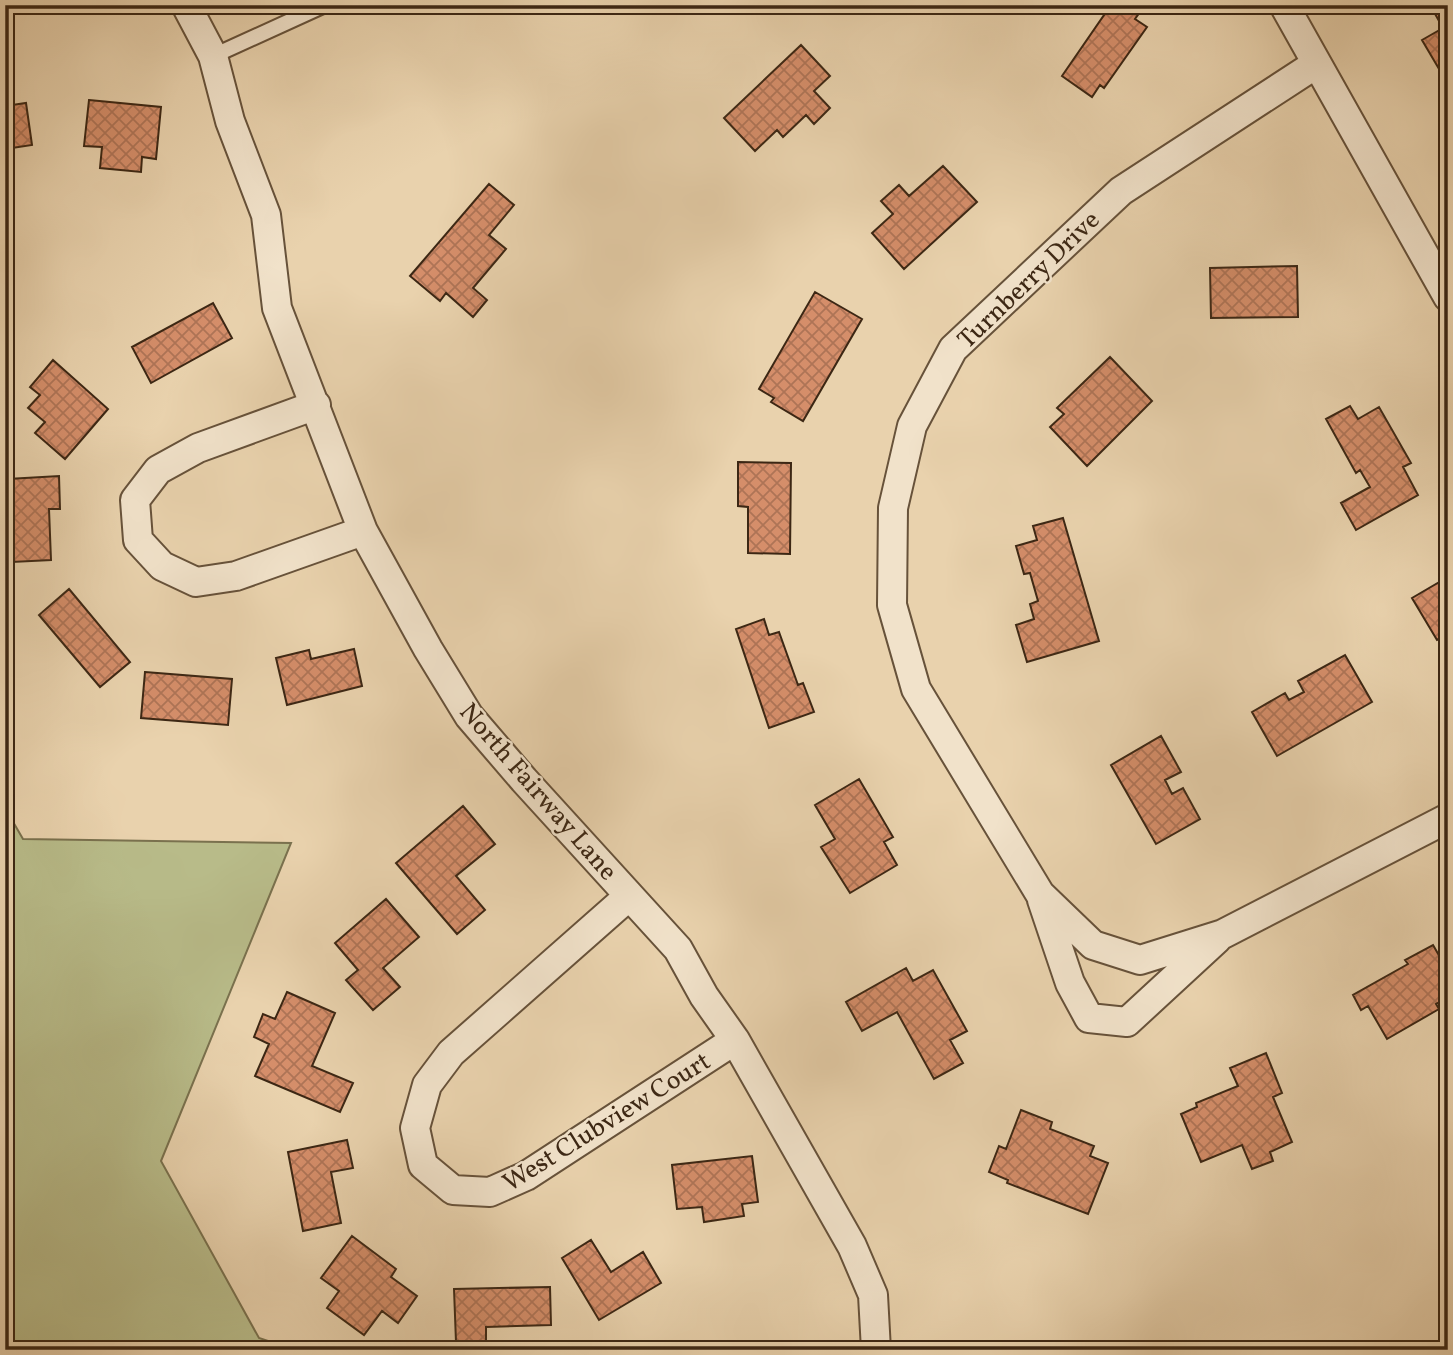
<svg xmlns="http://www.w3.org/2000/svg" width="1453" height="1355" viewBox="0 0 1453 1355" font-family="Vollkorn,serif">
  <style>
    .grass { fill: #b8bb89; stroke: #7a714e; stroke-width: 2 }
    .building { fill: url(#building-cross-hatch); stroke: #3c2714; stroke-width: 2 }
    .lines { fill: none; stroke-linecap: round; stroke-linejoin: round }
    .service-casing { stroke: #67523a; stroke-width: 18 }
    .minor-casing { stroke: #67523a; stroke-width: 32 }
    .service { stroke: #f1e2ca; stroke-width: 14 }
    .minor { stroke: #f1e2ca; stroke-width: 28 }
    .labels { text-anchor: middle; stroke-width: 5; stroke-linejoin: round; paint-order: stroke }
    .street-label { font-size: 26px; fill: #3c2714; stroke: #f1e2ca }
  </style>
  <defs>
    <pattern id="building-cross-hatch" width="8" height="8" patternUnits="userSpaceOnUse" patternTransform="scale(1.75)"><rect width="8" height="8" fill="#d58e6a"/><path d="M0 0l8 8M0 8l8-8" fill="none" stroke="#ae7456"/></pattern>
  </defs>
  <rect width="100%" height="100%" fill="#e9d2ad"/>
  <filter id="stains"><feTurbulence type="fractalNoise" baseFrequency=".00286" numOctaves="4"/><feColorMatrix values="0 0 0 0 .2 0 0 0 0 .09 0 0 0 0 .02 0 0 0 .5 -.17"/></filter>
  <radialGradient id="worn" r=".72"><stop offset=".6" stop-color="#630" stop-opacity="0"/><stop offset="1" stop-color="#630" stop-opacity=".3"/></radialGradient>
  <path class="grass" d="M5,808L23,839L291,843L161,1161L259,1338L295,1350H5Z"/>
  <path class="building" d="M1111,5L1114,7L1116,5H1145L1135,19L1147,27L1104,88L1100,85L1092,97L1062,76Z
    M1430,5H1448V64L1439,69L1422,40L1443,28Z
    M801,45L830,76L814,91L830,108L814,124L806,115L783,137L777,130L755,151L724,118Z
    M89,100L161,107L156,159L142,157L141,172L100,168L102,147L84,146Z
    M26,103L32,145L5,149V106Z
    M943,166L977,202L904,269L872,233L893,214L881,201L899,185L909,196Z
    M489,184L514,205L489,235L506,249L473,288L487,300L473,317L446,293L440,301L410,276Z
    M1297,266L1298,317L1211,318L1210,268Z
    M815,292L862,319L803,421L771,402L774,398L759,389Z
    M213,303L232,338L151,383L132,347Z
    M1110,357L1152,401L1087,466L1050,427L1064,414L1057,408Z
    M53,360L108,409L65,459L35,433L45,422L28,408L40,395L30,387Z
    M1350,406L1358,419L1379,407L1411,463L1403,467L1418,495L1356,530L1341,503L1370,487L1360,470L1356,473L1326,419Z
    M738,462L791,463L790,554L748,553V507L738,506Z
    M59,476L60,509H49L51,560L12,562L8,479Z
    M1063,518L1099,641L1027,662L1016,625L1034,619L1030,604L1038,601L1030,573L1024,574L1016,546L1037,540L1033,526Z
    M1448,577V644L1443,637L1437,640L1412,598Z
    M69,589L130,662L100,687L39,615Z
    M764,619L769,635L779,632L798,685L803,683L814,712L769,728L736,629Z
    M354,649L362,686L287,705L276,658L309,650L311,659Z
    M1345,655L1372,702L1277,756L1252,712L1285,693L1289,700L1304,692L1298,681Z
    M145,672L232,679L228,725L141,718Z
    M1161,736L1181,772L1165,780L1172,794L1183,788L1200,819L1156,844L1111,765Z
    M859,779L893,837L884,842L897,865L850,893L821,847L835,839L815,805Z
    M463,806L495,844L456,876L485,910L457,934L396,863Z
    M386,899L419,937L383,968L400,987L373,1010L346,980L358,970L335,943Z
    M1433,945L1448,971V983L1443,985L1448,998L1436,1004L1439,1009L1387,1039L1368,1006L1361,1010L1353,995L1408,964L1405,960Z
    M906,968L913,981L933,970L967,1031L950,1040L963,1063L934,1079L897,1012L862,1031L846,1002Z
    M287,992L335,1013L312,1066L353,1083L340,1112L255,1076L269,1044L254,1037L263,1014L275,1019Z
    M1266,1053L1282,1093L1273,1097L1292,1142L1270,1152L1273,1161L1252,1169L1242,1145L1201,1162L1181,1114L1197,1107L1196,1103L1238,1086L1230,1068Z
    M1021,1110L1052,1122L1050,1129L1094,1146L1090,1156L1108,1163L1088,1214L1007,1183L1008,1180L989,1172L999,1146L1006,1149Z
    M347,1140L353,1168L331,1172L341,1223L303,1231L288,1152Z
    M752,1156L758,1202L742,1204L744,1216L704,1222L702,1207L677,1209L672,1165Z
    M352,1236L396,1269L391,1277L417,1296L398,1323L382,1311L364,1335L327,1308L339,1291L321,1278Z
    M591,1240L611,1272L643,1252L661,1283L599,1320L562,1258Z
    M550,1287L551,1325L486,1327V1341L456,1342L454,1289Z"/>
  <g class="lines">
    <defs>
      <path id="service" d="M213,56L325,5"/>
      <path id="minor" d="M186,5L213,56L230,121L266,215L277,308L363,531L428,649L469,716L524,780L678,949L704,996L735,1040L852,1246L873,1295L876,1350
        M1284,5L1448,297
        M1316,64L1121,191L953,349L912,426L893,508L892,605L916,689L1040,894L1093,945L1140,960L1223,934L1448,818
        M316,405L198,448L158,470L135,500L138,540L162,566L196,582L236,576L363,531
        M629,896L451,1053L427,1085L415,1128L423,1165L453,1190L490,1192L526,1176L735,1040
        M1042,900L1070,983L1089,1018L1127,1022L1217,939"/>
    </defs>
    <use href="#service" class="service-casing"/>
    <use href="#minor" class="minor-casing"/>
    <use href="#service" class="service"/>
    <use href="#minor" class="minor"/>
  </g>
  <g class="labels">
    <g class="street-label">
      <text transform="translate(1028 279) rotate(-44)" y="9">Turnberry Drive</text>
      <text transform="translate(539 791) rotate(49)" y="9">North Fairway Lane</text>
      <text transform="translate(606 1121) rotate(-32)" y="9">West Clubview Court</text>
    </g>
  </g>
  <rect width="1453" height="1355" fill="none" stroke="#e9d2ad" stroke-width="28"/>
  <rect x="7" y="7" width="1439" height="1341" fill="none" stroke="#3c2714" stroke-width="3.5"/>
  <rect x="14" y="14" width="1425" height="1327" fill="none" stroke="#3c2714" stroke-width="2"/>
  <rect width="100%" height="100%" filter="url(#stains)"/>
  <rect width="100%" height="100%" fill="url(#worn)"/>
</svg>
